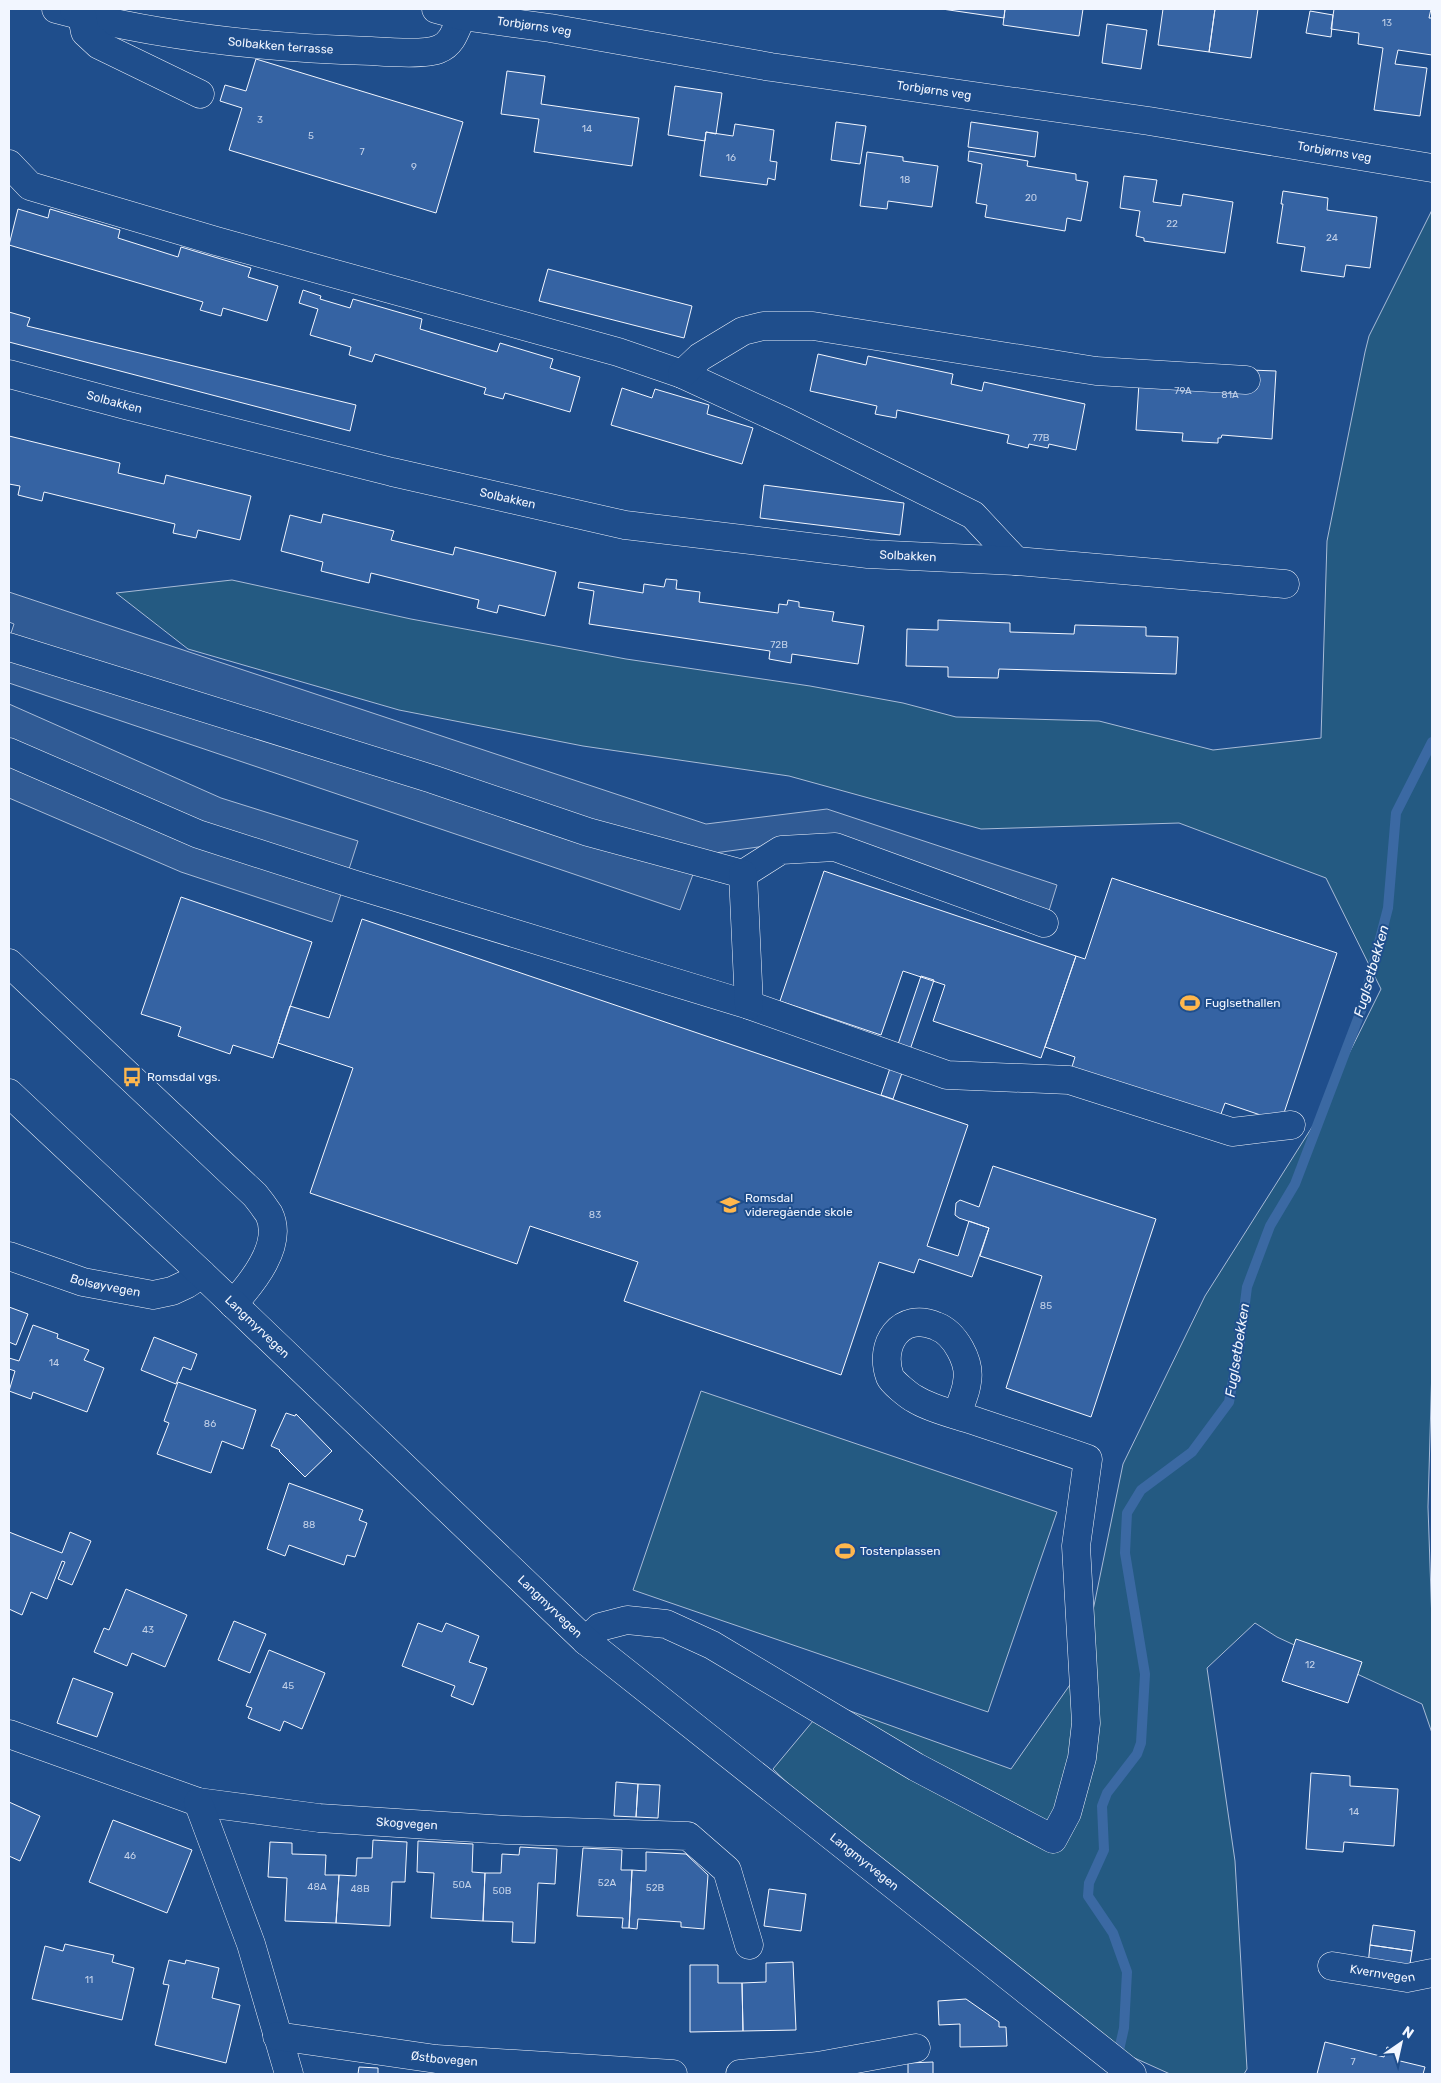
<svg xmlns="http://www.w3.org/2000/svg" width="1441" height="2083" viewBox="0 0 1441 2083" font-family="Rubik,sans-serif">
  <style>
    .green { fill: #245a82; stroke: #a8bbd7 }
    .parking { fill: #305b95; stroke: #a8bbd7 }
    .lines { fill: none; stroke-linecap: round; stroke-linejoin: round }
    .stream { stroke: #3b69a3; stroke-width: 10 }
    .building { fill: #3563a3; stroke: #f2f6ff }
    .minor-casing { stroke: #f2f6ff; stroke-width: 29 }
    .major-casing { stroke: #f2f6ff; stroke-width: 29 }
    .minor { stroke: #1f4e8c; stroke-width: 28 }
    .major { stroke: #1f4e8c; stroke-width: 28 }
    .labels { text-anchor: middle; stroke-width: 4; stroke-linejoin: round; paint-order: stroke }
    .number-label { font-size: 10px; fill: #c3d1e8 }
    .street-label { font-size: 12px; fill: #f2f6ff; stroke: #1f4e8c }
    .poi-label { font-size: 12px; fill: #f2f6ff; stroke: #1f4e8c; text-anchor: start }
    .water-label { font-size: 14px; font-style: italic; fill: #f2f6ff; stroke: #1f4e8c }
  </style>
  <rect width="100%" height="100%" fill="#1f4e8c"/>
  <path class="green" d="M1432,210V1365L1428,1507L1432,1623V1733L1422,1704L1277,1637L1255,1623L1207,1668L1235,1861L1247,2069L1244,2074H1170L1057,2023L901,1893L773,1769L828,1703L1011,1769L1081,1669L1123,1464L1205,1296L1314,1124L1381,989L1326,878L1179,823L981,829L789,776L583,746L399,710L188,649L116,593L232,580L411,619L626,659L810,686L903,703L956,717L1099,721L1213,750L1321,738L1327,541L1365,352L1369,336Z
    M701,1391L1057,1512L988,1712L633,1590Z"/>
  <path class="parking" d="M9,592L706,824L827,809L1057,885L1048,914L824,838L700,855L680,910L9,683V639L14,624L9,622Z
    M9,704L221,798L358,841L332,922L181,872L9,798Z"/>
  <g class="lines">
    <path class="stream" d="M1117,2059L1124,2028L1127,1972L1113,1933L1088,1896L1089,1883L1104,1850L1102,1806L1107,1793L1137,1754L1141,1743L1145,1674L1125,1553L1127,1513L1141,1490L1192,1452L1229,1402L1240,1342L1247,1287L1270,1226L1295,1184L1362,1008L1388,908L1396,813L1432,742"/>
  </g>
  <path class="building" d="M942,9H1005L1004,18Z
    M1005,9H1083L1079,36L1003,25Z
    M1163,9H1215L1209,52L1158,45Z
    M1215,9H1258L1251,58L1209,52Z
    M1334,9H1431L1429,18H1432V55L1398,50L1395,64L1427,68L1420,116L1374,110L1383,48L1358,44L1359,33L1331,29Z
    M1310,11L1333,15L1331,37L1306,33Z
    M1107,24L1147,30L1141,69L1102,63Z
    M256,59L463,122L436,213L229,150L242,108L220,101L225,85L246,91Z
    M507,71L545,76L541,104L639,118L632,166L534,152L539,119L501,114Z
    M675,86L722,93L716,134L706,132L705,141L668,135Z
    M836,122L866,126L860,164L831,160Z
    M971,122L1038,132L1035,157L968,147Z
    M735,124L774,130L770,161L777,162L775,180L768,178L767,185L700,176L706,132L733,136Z
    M969,151L1028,161L1027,166L1076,174V180L1088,182L1081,221L1067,218L1065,231L985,217L987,205L976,203L982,164L968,161Z
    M867,152L903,157V161L938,166L932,207L888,201L887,209L860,206Z
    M1124,176L1157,180L1153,202L1181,206L1183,194L1233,202L1225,253L1144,241V238L1136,236L1140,211L1120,208Z
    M1283,191L1328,198L1327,210L1377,217L1370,268L1346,265L1344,277L1301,271L1305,247L1277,243L1283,204H1281Z
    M18,209L48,218L50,209L120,230L118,238L178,257L181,247L251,268L248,277L278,286L267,321L223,308L221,316L200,310L203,302L9,245Z
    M548,269L692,306L684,338L539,301Z
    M303,290L321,296L320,299L350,308L353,299L422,319L420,329L497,352L500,343L553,359L550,368L580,377L570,412L505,393L503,399L484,394L486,388L375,354L372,362L349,355L351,347L310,335L318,309L299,303Z
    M9,312L30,318L27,326L356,405L350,431L9,342Z
    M818,354L866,365L868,356L953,374L951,384L982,391L984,382L1085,404L1076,450L1049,444L1048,448L1029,444L1028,448L1007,443L1009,435L897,410L896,418L875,414L877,406L810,391Z
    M1250,370L1276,371L1272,439L1222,435L1221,438H1218V443L1182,441L1183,433L1136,430L1139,383Z
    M622,388L652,398L655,389L709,405L707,414L753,428L742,464L611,425Z
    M9,436L120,463L118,473L164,484L166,475L251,496L240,540L198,530L196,538L173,533L175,524L44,492L42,501L18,495L20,486L9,484Z
    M764,485L904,503L900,535L760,518Z
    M323,514L394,531L391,540L453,555L455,547L556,572L545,616L499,605L497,613L477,608L479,600L371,573L369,583L321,571L323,562L281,551L290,515L321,523Z
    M666,579L677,580L676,589L700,592L699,602L778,613L779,604L787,605L788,600L799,602V607L834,612L832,621L864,626L858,664L792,654L791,663L769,659L770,651L589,624L594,591L578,588L579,582L643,593L644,584L664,587Z
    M938,620L1010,623V632L1074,634L1075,625L1146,627V636L1178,637L1176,674L999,669L998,678L948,677V667L906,666L907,629L938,630Z
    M824,871L1076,956L1041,1058L933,1021L945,985L903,971L881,1035L780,1001Z
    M1112,878L1337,953L1281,1122L1225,1103L1218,1122L1070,1073L1075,1057L1045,1047L1076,956L1085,959Z
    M181,897L312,942L273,1058L233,1045L230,1054L178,1036L181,1027L141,1014Z
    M362,919L968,1125L927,1246L958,1256L969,1221L989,1228L972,1277L919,1259L914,1273L879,1262L841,1375L624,1301L638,1262L530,1226L517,1264L310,1193L353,1068L278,1043L290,1006L329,1018Z
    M921,976L934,980L893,1099L881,1095Z
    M993,1166L1156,1219L1091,1417L1006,1388L1042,1276L980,1256L989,1228L959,1218L955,1215L956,1203L960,1200L979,1207Z
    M9,1307L28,1314L16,1345L9,1342Z
    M33,1325L58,1334L57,1338L89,1350L84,1360L104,1368L87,1412L33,1392L31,1399L9,1391L15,1371L9,1369V1358L19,1361Z
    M154,1337L197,1354L191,1370L183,1367L176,1384L141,1370Z
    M178,1382L256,1410L243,1449L222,1441L211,1473L157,1454L169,1423L164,1421Z
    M286,1413L295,1416L296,1414L332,1451L305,1477L279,1451L280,1450L271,1446Z
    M289,1483L363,1510L359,1520L367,1523L355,1557L347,1555L344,1565L289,1545L285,1556L267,1549Z
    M9,1532L62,1553L70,1532L91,1541L72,1585L58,1579L65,1562L62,1561L47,1599L31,1592L22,1615L9,1609Z
    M126,1589L187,1615L165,1667L132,1653L127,1666L94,1652L104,1628L109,1630Z
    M234,1621L266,1634L250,1673L218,1660Z
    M418,1623L442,1632L446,1623L479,1636L469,1662L487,1668L473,1705L451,1696L455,1686L402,1666Z
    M1296,1639L1362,1662L1348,1703L1282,1681Z
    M269,1650L325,1673L302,1729L284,1721L280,1731L248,1718L252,1708L246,1706Z
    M73,1678L113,1693L97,1737L57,1723Z
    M1311,1773L1350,1776V1786L1398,1789L1394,1846L1344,1842L1343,1852L1306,1849Z
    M616,1782L638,1784L636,1817L614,1816Z
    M638,1784L660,1785L658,1818L636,1817Z
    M9,1802L40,1816L20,1861L9,1856Z
    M113,1820L192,1850L167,1913L89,1882Z
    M373,1840L407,1842L405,1882H392L390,1926L336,1923L339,1875L356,1876L357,1858H372Z
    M418,1841L473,1844L472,1872L485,1873L483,1921L431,1918L434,1873L417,1872Z
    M270,1842L292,1843V1854L326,1855L325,1875H339L336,1923L285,1921L287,1878L268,1877Z
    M520,1847L557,1849L555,1884L538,1883L535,1943L512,1942L513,1922L483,1921L485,1873H501L502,1854L519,1855Z
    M583,1848L622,1850L621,1870H632L629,1928H622L623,1918L577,1916Z
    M646,1852L686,1854L708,1875L704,1929L681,1927V1922L638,1919L637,1929L629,1928L632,1870L646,1871Z
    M769,1889L806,1894L801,1931L764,1926Z
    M1373,1925L1415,1931L1412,1951L1370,1945Z
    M65,1944L114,1955L112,1962L134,1968L122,2020L32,1999L45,1946L63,1951Z
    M1370,1945L1412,1951L1409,1970L1368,1965Z
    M169,1960L185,1964L186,1960L219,1968L212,1998L240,2005L226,2063L155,2045L169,1985L163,1984Z
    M793,1962L796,2030L743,2031L742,1983L766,1982V1963Z
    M690,1965H718V1983H742L743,2031L690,2032Z
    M966,1999L999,2022V2027H1006L1007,2046L960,2047V2024L939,2025L938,2001Z
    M1325,2042L1384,2057L1387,2047L1399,2050L1396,2060L1425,2067L1423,2074H1317Z
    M933,2062V2074H908V2063Z
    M359,2067L378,2068V2074H358Z"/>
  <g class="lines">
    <defs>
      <g id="minor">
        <path id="s1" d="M56,9C159,37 265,48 371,51C387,52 426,55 439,49C453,44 456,28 462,16"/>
        <path d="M74,9L82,16L85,32L99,45L200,94"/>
        <path id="s2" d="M436,9L462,16L550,28L771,67L1149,121L1432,168"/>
        <path d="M9,164L30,186L216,241L618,352L682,374L786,422L973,515L1016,561"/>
        <path id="s3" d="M9,374L125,405L392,472L625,525L868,554L1016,561L1285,584"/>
        <path d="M682,374L700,357L743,331L763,326H813L1096,371L1246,380"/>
        <path d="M9,647L432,779L588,832L743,874L781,850L835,847L1044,923"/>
        <path d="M9,752L198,834L353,884L749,1005L947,1075L1069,1080L1232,1132L1291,1125"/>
        <path d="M743,874L749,1005"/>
        <path d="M9,963L255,1195C260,1201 265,1208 269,1214C284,1245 252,1283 233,1304"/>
        <path id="s4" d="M9,1256L83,1282L153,1295L172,1291L187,1284L202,1274"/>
        <path d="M586,1641L600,1627L627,1620L666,1624L712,1645L916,1767L1053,1839L1067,1813L1082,1758L1086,1723L1076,1546L1088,1459C1048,1445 1008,1432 969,1419C953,1414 929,1408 915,1399C909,1396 892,1382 890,1377C878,1344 901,1311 936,1326C955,1333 971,1362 967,1382C966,1393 960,1404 957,1415"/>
        <path id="s5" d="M9,1734L198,1802L319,1818L507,1830L688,1836L727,1870L749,1945"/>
        <path d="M198,1802L251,1944L289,2074"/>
        <path id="s6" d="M1332,1966L1407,1978L1432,1973"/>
        <path id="s7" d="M277,2036L436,2059L673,2074"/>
        <path d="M740,2074L818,2066L916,2048"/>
      </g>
      <g id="major">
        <path id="s8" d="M9,1093L202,1274L586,1641L1132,2074"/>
      </g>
    </defs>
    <use href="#minor" class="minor-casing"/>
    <use href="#major" class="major-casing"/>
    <use href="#minor" class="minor"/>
    <use href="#major" class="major"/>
  </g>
  <defs>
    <symbol id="stadium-bare" viewBox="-9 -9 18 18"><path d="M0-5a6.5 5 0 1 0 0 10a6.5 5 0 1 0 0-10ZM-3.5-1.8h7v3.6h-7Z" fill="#ffb74d" stroke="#1f4e8c" stroke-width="2.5" paint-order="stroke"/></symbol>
    <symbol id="bus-bare" viewBox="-9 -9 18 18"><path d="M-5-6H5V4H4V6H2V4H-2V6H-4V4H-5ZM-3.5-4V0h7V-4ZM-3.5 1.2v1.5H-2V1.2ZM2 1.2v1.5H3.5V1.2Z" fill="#ffb74d" stroke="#1f4e8c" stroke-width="2.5" paint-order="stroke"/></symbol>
    <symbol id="school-bare" viewBox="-9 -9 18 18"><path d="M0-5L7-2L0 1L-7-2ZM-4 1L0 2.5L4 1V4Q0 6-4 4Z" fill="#ffb74d" stroke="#1f4e8c" stroke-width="2.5" paint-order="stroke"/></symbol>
  </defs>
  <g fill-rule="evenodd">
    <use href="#stadium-bare" x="1176" y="989" width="28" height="28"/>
    <use href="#bus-bare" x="118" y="1063" width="28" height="28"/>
    <use href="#school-bare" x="716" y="1191" width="28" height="28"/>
    <use href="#stadium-bare" x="831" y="1537" width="28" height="28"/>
  </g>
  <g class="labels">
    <g class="number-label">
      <text x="1387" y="26">13</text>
      <text x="260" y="123">3</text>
      <text x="587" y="132">14</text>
      <text x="311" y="139">5</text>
      <text x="362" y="155">7</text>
      <text x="731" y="161">16</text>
      <text x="414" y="170">9</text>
      <text x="905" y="183">18</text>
      <text x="1031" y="201">20</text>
      <text x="1172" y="227">22</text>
      <text x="1332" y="241">24</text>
      <text x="1183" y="394">79A</text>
      <text x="1230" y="398">81A</text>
      <text x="1041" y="441">77B</text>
      <text x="779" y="648">72B</text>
      <text x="595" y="1218">83</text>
      <text x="1046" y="1309">85</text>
      <text x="54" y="1366">14</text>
      <text x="210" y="1427">86</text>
      <text x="309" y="1528">88</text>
      <text x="148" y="1633">43</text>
      <text x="1310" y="1668">12</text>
      <text x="288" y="1689">45</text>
      <text x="1354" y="1815">14</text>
      <text x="130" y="1859">46</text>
      <text x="607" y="1886">52A</text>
      <text x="462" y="1888">50A</text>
      <text x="317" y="1890">48A</text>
      <text x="655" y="1891">52B</text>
      <text x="360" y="1892">48B</text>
      <text x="502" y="1894">50B</text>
      <text x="89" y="1983">11</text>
      <text x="1353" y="2065">7</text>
    </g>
    <g class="street-label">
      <text dy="4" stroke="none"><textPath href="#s2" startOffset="100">Torbjørns veg</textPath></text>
      <text dy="4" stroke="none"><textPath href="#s1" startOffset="228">Solbakken terrasse</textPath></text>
      <text dy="4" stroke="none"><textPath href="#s2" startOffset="505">Torbjørns veg</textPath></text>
      <text dy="4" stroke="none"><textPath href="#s2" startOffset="910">Torbjørns veg</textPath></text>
      <text dy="4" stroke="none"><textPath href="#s3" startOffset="109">Solbakken</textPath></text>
      <text dy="4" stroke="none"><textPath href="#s3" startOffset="514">Solbakken</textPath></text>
      <text dy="4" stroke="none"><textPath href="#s3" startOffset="919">Solbakken</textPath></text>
      <text dy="4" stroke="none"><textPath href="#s4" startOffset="101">Bolsøyvegen</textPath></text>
      <text dy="4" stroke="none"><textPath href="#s8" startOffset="341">Langmyrvegen</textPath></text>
      <text dy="4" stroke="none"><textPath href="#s8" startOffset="746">Langmyrvegen</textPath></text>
      <text dy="4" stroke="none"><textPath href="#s5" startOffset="411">Skogvegen</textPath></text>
      <text dy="4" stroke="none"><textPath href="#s8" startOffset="1151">Langmyrvegen</textPath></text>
      <text dy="4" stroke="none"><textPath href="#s6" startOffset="51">Kvernvegen</textPath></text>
      <text dy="4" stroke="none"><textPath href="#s7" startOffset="169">Østbovegen</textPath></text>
    </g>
    <g class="poi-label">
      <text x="1205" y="1007">Fuglsethallen</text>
      <text x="147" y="1081">Romsdal vgs.</text>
      <text x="745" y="1202">Romsdal<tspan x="745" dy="14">videregående skole</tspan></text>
      <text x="860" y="1555">Tostenplassen</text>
    </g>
    <g class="water-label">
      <text transform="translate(1371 971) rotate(-74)" y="5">Fuglsetbekken</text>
      <text transform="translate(1237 1350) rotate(-81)" y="5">Fuglsetbekken</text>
    </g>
  </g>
  <rect width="1441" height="2083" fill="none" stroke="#f2f6ff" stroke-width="20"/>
  <g transform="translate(1401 2043) rotate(34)" stroke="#1f4e8c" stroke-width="4" paint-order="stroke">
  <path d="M0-4L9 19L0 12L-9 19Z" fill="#f2f6ff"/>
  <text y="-8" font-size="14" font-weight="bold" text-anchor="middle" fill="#f2f6ff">N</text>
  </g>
</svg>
